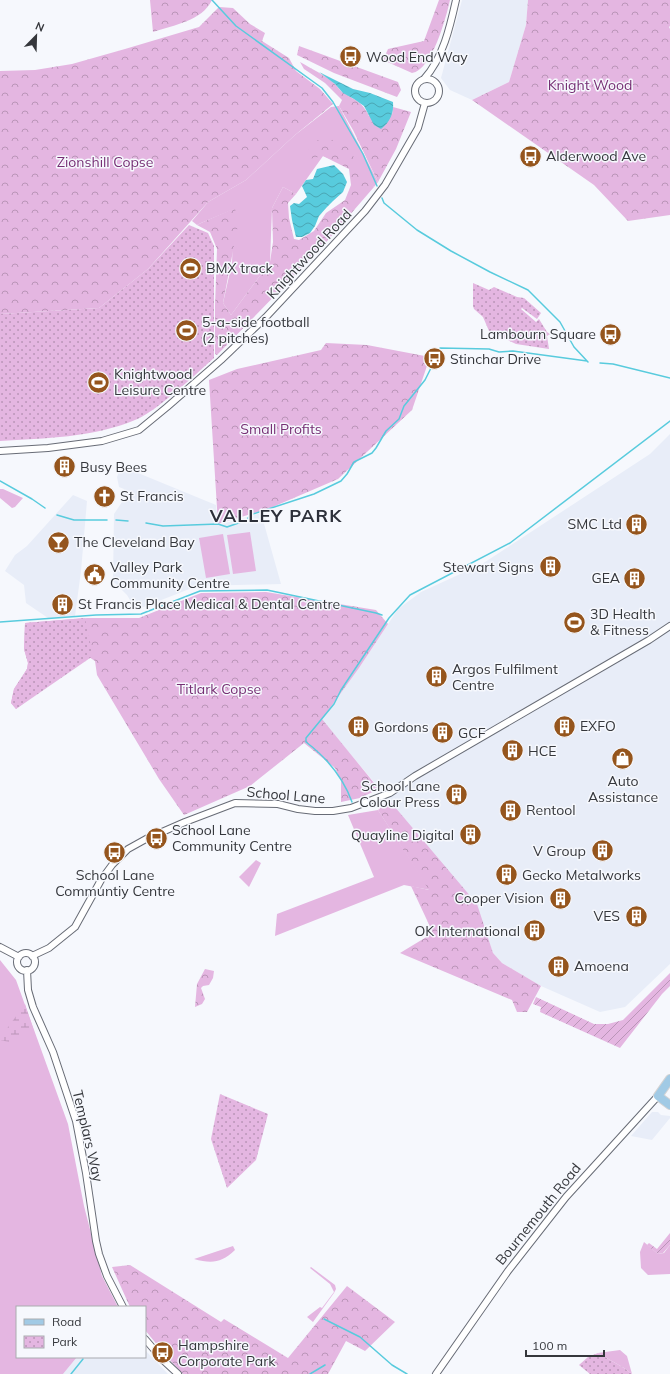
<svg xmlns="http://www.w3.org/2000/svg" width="670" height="1374" viewBox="0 0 670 1374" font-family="Mulish,sans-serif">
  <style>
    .built { fill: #e8edf8 }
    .grass { fill: #e4b6e1 }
    .forest { fill: url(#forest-crowns) }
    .wetland { fill: url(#wetland-marsh) }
    .park { fill: url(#park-dots) }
    .garden { fill: url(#garden-furrows) }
    .water { fill: url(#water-waves) }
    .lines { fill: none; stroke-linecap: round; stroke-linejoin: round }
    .stream { stroke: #58cbdd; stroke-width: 1.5 }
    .minor-casing { stroke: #686c76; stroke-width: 8 }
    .major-casing { stroke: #d3d3d4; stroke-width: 10 }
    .minor { stroke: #fff; stroke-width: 6 }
    .major { stroke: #a1cae5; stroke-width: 8 }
    .labels { text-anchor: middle; stroke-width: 3; stroke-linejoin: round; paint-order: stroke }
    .poi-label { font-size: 14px; fill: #35373c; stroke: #f6f8fd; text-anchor: start }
    .park-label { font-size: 14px; fill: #762e74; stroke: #f6f8fd }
    .street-label { font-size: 14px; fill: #35373c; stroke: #f6f8fd }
    .district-label { font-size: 18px; font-weight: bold; letter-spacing: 1px; fill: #2d303a; stroke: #f6f8fd }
  </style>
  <defs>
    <pattern id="forest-crowns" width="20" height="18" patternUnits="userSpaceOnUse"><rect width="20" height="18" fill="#e4b6e1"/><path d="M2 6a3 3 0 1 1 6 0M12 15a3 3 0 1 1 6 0" fill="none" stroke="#ba95b8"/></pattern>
    <pattern id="wetland-marsh" width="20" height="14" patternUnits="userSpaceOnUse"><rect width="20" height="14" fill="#e4b6e1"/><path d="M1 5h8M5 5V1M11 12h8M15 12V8" fill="none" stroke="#ba95b8"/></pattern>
    <pattern id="park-dots" width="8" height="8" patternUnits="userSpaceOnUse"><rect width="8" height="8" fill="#e4b6e1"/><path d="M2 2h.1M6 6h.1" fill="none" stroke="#ba95b8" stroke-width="1.8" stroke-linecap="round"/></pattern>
    <pattern id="garden-furrows" width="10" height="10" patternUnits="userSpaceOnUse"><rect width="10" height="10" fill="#e4b6e1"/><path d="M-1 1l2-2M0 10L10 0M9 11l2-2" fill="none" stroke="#ba95b8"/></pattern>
    <pattern id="water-waves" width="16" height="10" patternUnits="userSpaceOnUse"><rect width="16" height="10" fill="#58cbdd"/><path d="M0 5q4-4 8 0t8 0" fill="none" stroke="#4aa6b4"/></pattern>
  </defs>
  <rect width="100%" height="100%" fill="#f6f8fd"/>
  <path class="built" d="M462,0H528L526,25L509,82L472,100L450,90L441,78Z
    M670,434V964L625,1007L600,1012L541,986L502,963L493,954L488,938L395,807L321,719L359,668L398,609L421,592L482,564L650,454Z
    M121,466L216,505L218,525L261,513L281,584L197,586L136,610L127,595L113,581L114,514L122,502L124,489L119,487L117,477Z
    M73,495L87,501L81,571L75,616L48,618L26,603L24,585L5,571L15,555L27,546Z
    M652,1112H658L661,1115L670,1116V1118L652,1140L631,1136Z
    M145,1350L168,1374H63L77,1357H145Z"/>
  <path class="grass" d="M339,106L378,182L374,187L361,172L323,156L296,194L283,187L272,208L270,262L231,315L223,303L232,263L234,209L201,223L197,225L192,221L208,202L246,180L295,135L331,107Z
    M0,489H3L23,498L15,507L12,508L0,498Z
    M250,532L256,571L233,574L227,535Z
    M223,534L230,574L206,578L199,538Z
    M378,810L430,890L404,885L275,936L277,914L374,877L348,815Z
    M256,860L261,863L249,887L239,877Z
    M0,960L16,980L68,1124L84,1206L102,1276L118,1307H17V1357H77L63,1374H0Z
    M644,1242L658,1254L664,1253L670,1245V1274L648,1275L641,1268L640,1252Z
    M233,1246L235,1250C221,1263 212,1264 194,1259Z
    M311,1267L335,1285L336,1289L334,1293L313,1322L307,1317L320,1307L322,1308L334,1292L330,1284L310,1268Z
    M620,1350L627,1356L632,1374L624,1368L598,1353Z"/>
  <path class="forest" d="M150,0H212C202,21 174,25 153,32Z
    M439,0H450C446,18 432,70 412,73L383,60L388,49L424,41Z
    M528,0H670V26L669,27L670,29V215L628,221L594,185L472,100L509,82L526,25Z
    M219,7L233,8L250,24L265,33L262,41L289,58L296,71L320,89L333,104L295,135L246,180L208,202L148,269L99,308L0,314V71L35,70L72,64L125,49L199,27Z
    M299,46L398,82L401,90L397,97L334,73L297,55Z
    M300,62C312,69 325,75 335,84C338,87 340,91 344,93C357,102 361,100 369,116L392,115L393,107L411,112L396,149L378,182L353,130L339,106L342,100L325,83L304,69Z
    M323,137L345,144L374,187L322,247L217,355L215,354V306L217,249L210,232L197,225L201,223L235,208L238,225L223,303L231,315L270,262L273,242L272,208L283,187L296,194L288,203L289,218L294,239L299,240L314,231L326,213L345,200L351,185L349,169L323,156L305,160L311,144Z
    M326,343L367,345L430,357L412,410L338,479L268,509L218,524L209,380L237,369L321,350Z
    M266,592L376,610L388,624L359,668L322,719L379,789L360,798L341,802V781L335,768L304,743L250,786L184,815L159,779L97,675L95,661L86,655L16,709L11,703L14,689L27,669L28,663L24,649L25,623L87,618H139L201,593Z
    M389,800L477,904L493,953L502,963L541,986L527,1012H517L512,1000L400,953L433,933L411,886L429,890L378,810Z
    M205,969L214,971L213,978L209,985L203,986L201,988L205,999L202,1004L195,1007L197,984Z
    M130,1265L221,1322L224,1319L288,1358L347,1286L395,1322L365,1351L346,1341L328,1374H183L168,1358L145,1330V1307H130L112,1267Z"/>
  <path class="wetland" d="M25,1004L34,1031L14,1038L9,1042L0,1040V1038Z"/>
  <path class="park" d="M189,225L208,233L214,246V358C195,375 178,391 158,406C151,411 143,417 135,420C92,438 45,438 0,441V314L99,308L148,269Z
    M473,283L489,290L494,287L517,297L524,298L541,313L537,319L522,308L521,309L536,322L539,319L547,332L550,334L547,336L549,349L516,344L489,331L483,317L474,309L473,306Z
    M85,618L93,656L16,709L11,703L14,689L27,669L28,663L24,649L25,623Z
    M220,1094L268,1114L256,1160L227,1188L211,1139Z
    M598,1353L624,1368L632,1374H590L579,1365L588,1357Z"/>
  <path class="garden" d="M670,973V986L662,994L620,1048L540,1012L541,1007L533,1004L536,997L594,1024H608L623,1020Z
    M670,1233V1245L663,1253L658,1254L647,1245L649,1243L657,1249Z"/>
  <path class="water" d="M319,72L353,89L370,93L393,102C394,113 390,122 381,129L374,125L364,106L354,99L343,93L335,84Z
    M334,165L343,174L347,182L343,192L333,201L327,207L319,216L315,226L310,233L302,237H296L292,220L290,206L294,203L299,204L307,197L302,186L306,180L313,179L317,169Z"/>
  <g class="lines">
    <path class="stream" d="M212,0L236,26L322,88L333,102L363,154L377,186
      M382,198L384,203L417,230L451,251L490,272L528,290L560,322L574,347L588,362
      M438,353L440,348L489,349L499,352L513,351L587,361
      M600,363L613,364L670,378
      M0,481L32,499L45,508
      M57,515L74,520H107
      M116,520L128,521
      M146,523L163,526L218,524L227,527L247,520L250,515L314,494L341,481L347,474L354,462L372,453L376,448L386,431L399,419L404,406L425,380L434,362
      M0,622L96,615L141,614L200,591L267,590L376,613L382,615
      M352,802C343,777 327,758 306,742V738L334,704L341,690L389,618L410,595L510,543L670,421
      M324,1319L360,1337L392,1365L407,1374
      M71,1374L83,1359
      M310,1374L325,1365"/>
    <defs>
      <path id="minor" d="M415 91a12 12 0 1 1 24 0a12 12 0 1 1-24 0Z
        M424,79C443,58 450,27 456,0
        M0,451L48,448L102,441L139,430L167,407L221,360L266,317L365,211L385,185L418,128L425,103
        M0,947L19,957
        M17 962a9 9 0 1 1 18 0a9 9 0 1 1-18 0Z
        M32,956L49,948L75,927L101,880L112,865L128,849L146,839L185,822L235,803L278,804L298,809L315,811H333L351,808L390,793L415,776L649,640L670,626
        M27,970L28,990L33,1007L53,1052L76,1121L86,1173L96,1241L99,1254L107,1276L123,1307
        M145,1339L163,1360L178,1374
        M436,1374L508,1271L566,1197L658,1096"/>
      <path id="major" d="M670,1079L658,1096L670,1105"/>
    </defs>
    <use href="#minor" class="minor-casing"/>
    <use href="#major" class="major-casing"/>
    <use href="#minor" class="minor"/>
    <use href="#major" class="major"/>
  </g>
  <defs>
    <symbol id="bus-disc" viewBox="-11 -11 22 22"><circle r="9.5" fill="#95551d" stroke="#f6f8fd"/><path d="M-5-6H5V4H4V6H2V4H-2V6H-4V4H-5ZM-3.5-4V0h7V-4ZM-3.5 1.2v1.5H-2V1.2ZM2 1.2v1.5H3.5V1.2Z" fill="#fff"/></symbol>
    <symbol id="stadium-disc" viewBox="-11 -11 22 22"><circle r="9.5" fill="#95551d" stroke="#f6f8fd"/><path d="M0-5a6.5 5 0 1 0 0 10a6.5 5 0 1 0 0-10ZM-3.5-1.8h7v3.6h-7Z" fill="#fff"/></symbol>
    <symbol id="building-disc" viewBox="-11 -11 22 22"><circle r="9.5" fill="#95551d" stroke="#f6f8fd"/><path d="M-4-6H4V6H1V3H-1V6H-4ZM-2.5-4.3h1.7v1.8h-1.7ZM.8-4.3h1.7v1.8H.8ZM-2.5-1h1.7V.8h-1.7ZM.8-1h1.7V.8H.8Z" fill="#fff"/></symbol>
    <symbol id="church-disc" viewBox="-11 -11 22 22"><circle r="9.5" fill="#95551d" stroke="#f6f8fd"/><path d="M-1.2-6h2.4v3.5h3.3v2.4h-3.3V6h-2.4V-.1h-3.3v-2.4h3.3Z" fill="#fff"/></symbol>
    <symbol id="bar-disc" viewBox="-11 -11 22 22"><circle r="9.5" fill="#95551d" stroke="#f6f8fd"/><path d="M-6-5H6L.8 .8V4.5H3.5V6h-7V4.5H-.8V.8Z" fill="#fff"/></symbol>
    <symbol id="civic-disc" viewBox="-11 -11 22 22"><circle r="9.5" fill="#95551d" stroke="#f6f8fd"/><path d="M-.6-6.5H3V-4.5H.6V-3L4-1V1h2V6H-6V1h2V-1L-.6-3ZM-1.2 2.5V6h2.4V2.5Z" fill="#fff"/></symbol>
    <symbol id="shop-disc" viewBox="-11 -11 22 22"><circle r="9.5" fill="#95551d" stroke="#f6f8fd"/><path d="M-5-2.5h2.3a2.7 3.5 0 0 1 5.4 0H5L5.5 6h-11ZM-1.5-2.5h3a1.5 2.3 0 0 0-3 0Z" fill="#fff"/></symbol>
  </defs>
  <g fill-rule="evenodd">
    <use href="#bus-disc" x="338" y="44" width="25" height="25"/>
    <use href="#bus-disc" x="518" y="144" width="25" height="25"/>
    <use href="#stadium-disc" x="178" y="256" width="25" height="25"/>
    <use href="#stadium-disc" x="174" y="318" width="25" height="25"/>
    <use href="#bus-disc" x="598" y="322" width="25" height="25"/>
    <use href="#bus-disc" x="422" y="346" width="25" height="25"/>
    <use href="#stadium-disc" x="86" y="370" width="25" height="25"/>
    <use href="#building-disc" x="52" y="454" width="25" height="25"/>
    <use href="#church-disc" x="92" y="484" width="25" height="25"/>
    <use href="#building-disc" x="624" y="512" width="25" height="25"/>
    <use href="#bar-disc" x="46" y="530" width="25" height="25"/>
    <use href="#building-disc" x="538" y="554" width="25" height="25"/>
    <use href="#civic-disc" x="82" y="562" width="25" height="25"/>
    <use href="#building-disc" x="622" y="566" width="25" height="25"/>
    <use href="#building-disc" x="50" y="592" width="25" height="25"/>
    <use href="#stadium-disc" x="562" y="610" width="25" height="25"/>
    <use href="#building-disc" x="424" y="664" width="25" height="25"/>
    <use href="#building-disc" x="552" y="714" width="25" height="25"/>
    <use href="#building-disc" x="346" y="714" width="25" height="25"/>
    <use href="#building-disc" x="430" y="720" width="25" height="25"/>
    <use href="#building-disc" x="500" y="738" width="25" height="25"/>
    <use href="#shop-disc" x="610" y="746" width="25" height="25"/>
    <use href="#building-disc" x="444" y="782" width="25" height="25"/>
    <use href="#building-disc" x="498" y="798" width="25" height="25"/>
    <use href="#building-disc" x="458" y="822" width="25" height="25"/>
    <use href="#bus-disc" x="144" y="826" width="25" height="25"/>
    <use href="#building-disc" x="590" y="838" width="25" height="25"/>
    <use href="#bus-disc" x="102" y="840" width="25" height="25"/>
    <use href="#building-disc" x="494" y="862" width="25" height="25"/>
    <use href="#building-disc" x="548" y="886" width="25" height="25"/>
    <use href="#building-disc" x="624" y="904" width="25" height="25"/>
    <use href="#building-disc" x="522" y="918" width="25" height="25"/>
    <use href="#building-disc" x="546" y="954" width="25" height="25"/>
    <use href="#bus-disc" x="150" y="1340" width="25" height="25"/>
  </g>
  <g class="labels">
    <g class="poi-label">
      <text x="366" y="62">Wood End Way</text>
      <text x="546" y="161">Alderwood Ave</text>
      <text x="206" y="273">BMX track</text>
      <text x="202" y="327">5-a-side football<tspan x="202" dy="16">(2 pitches)</tspan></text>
      <text x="596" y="339" text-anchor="end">Lambourn Square</text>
      <text x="450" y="364">Stinchar Drive</text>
      <text x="114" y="379">Knightwood<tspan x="114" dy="16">Leisure Centre</tspan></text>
      <text x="80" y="472">Busy Bees</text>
      <text x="120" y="501">St Francis</text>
      <text x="622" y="529" text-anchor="end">SMC Ltd</text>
      <text x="74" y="547">The Cleveland Bay</text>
      <text x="110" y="572">Valley Park<tspan x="110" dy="16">Community Centre</tspan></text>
      <text x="534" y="572" text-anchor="end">Stewart Signs</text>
      <text x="620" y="583" text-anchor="end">GEA</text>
      <text x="78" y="609">St Francis Place Medical &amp; Dental Centre</text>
      <text x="590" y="619">3D Health<tspan x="590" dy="16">&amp; Fitness</tspan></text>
      <text x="452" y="674">Argos Fulfilment<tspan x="452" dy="16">Centre</tspan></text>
      <text x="580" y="731">EXFO</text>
      <text x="374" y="732">Gordons</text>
      <text x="458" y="738">GCF</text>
      <text x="528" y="756">HCE</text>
      <text x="623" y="786" text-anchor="middle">Auto<tspan x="623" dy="16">Assistance</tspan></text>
      <text x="440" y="791" text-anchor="end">School Lane<tspan x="440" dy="16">Colour Press</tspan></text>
      <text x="526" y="815">Rentool</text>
      <text x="172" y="835">School Lane<tspan x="172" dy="16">Community Centre</tspan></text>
      <text x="454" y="840" text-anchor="end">Quayline Digital</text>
      <text x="586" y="856" text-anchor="end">V Group</text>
      <text x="115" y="880" text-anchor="middle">School Lane<tspan x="115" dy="16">Communtiy Centre</tspan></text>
      <text x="522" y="880">Gecko Metalworks</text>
      <text x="544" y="903" text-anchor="end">Cooper Vision</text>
      <text x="620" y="921" text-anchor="end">VES</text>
      <text x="520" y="936" text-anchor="end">OK International</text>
      <text x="574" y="971">Amoena</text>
      <text x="178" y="1350">Hampshire<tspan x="178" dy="16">Corporate Park</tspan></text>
    </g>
    <g class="park-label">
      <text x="590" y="90">Knight Wood</text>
      <text x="105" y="167">Zionshill Copse</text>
      <text x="281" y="434">Small Profits</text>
      <text x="219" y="694">Titlark Copse</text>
    </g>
    <g class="street-label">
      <text transform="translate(309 254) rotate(-47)" y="5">Knightwood Road</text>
      <text transform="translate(286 795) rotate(5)" y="5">School Lane</text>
      <text transform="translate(88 1136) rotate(77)" y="5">Templars Way</text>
      <text transform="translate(538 1214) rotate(-51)" y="5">Bournemouth Road</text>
    </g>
    <g class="district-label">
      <text x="276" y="522">VALLEY PARK</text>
    </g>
  </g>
  <rect x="16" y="1306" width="130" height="52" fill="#f6f8fd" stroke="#a9abb0"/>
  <rect x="24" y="1319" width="20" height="6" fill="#a1cae5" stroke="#a9abb0"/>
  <text x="52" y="1326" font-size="12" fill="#35373c">Road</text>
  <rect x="24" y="1336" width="20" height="12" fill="url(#park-dots)" stroke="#a9abb0"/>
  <text x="52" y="1346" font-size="12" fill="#35373c">Park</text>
  <g transform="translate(36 36) rotate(23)" stroke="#f6f8fd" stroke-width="3" paint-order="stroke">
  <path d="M0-3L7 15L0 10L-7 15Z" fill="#35373c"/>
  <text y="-6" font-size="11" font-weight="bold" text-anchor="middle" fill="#35373c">N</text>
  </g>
  <path d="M526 1350v6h78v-6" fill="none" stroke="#35373c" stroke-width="2"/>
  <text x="532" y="1350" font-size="12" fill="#35373c" stroke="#f6f8fd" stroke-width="3" paint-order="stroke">100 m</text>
</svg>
